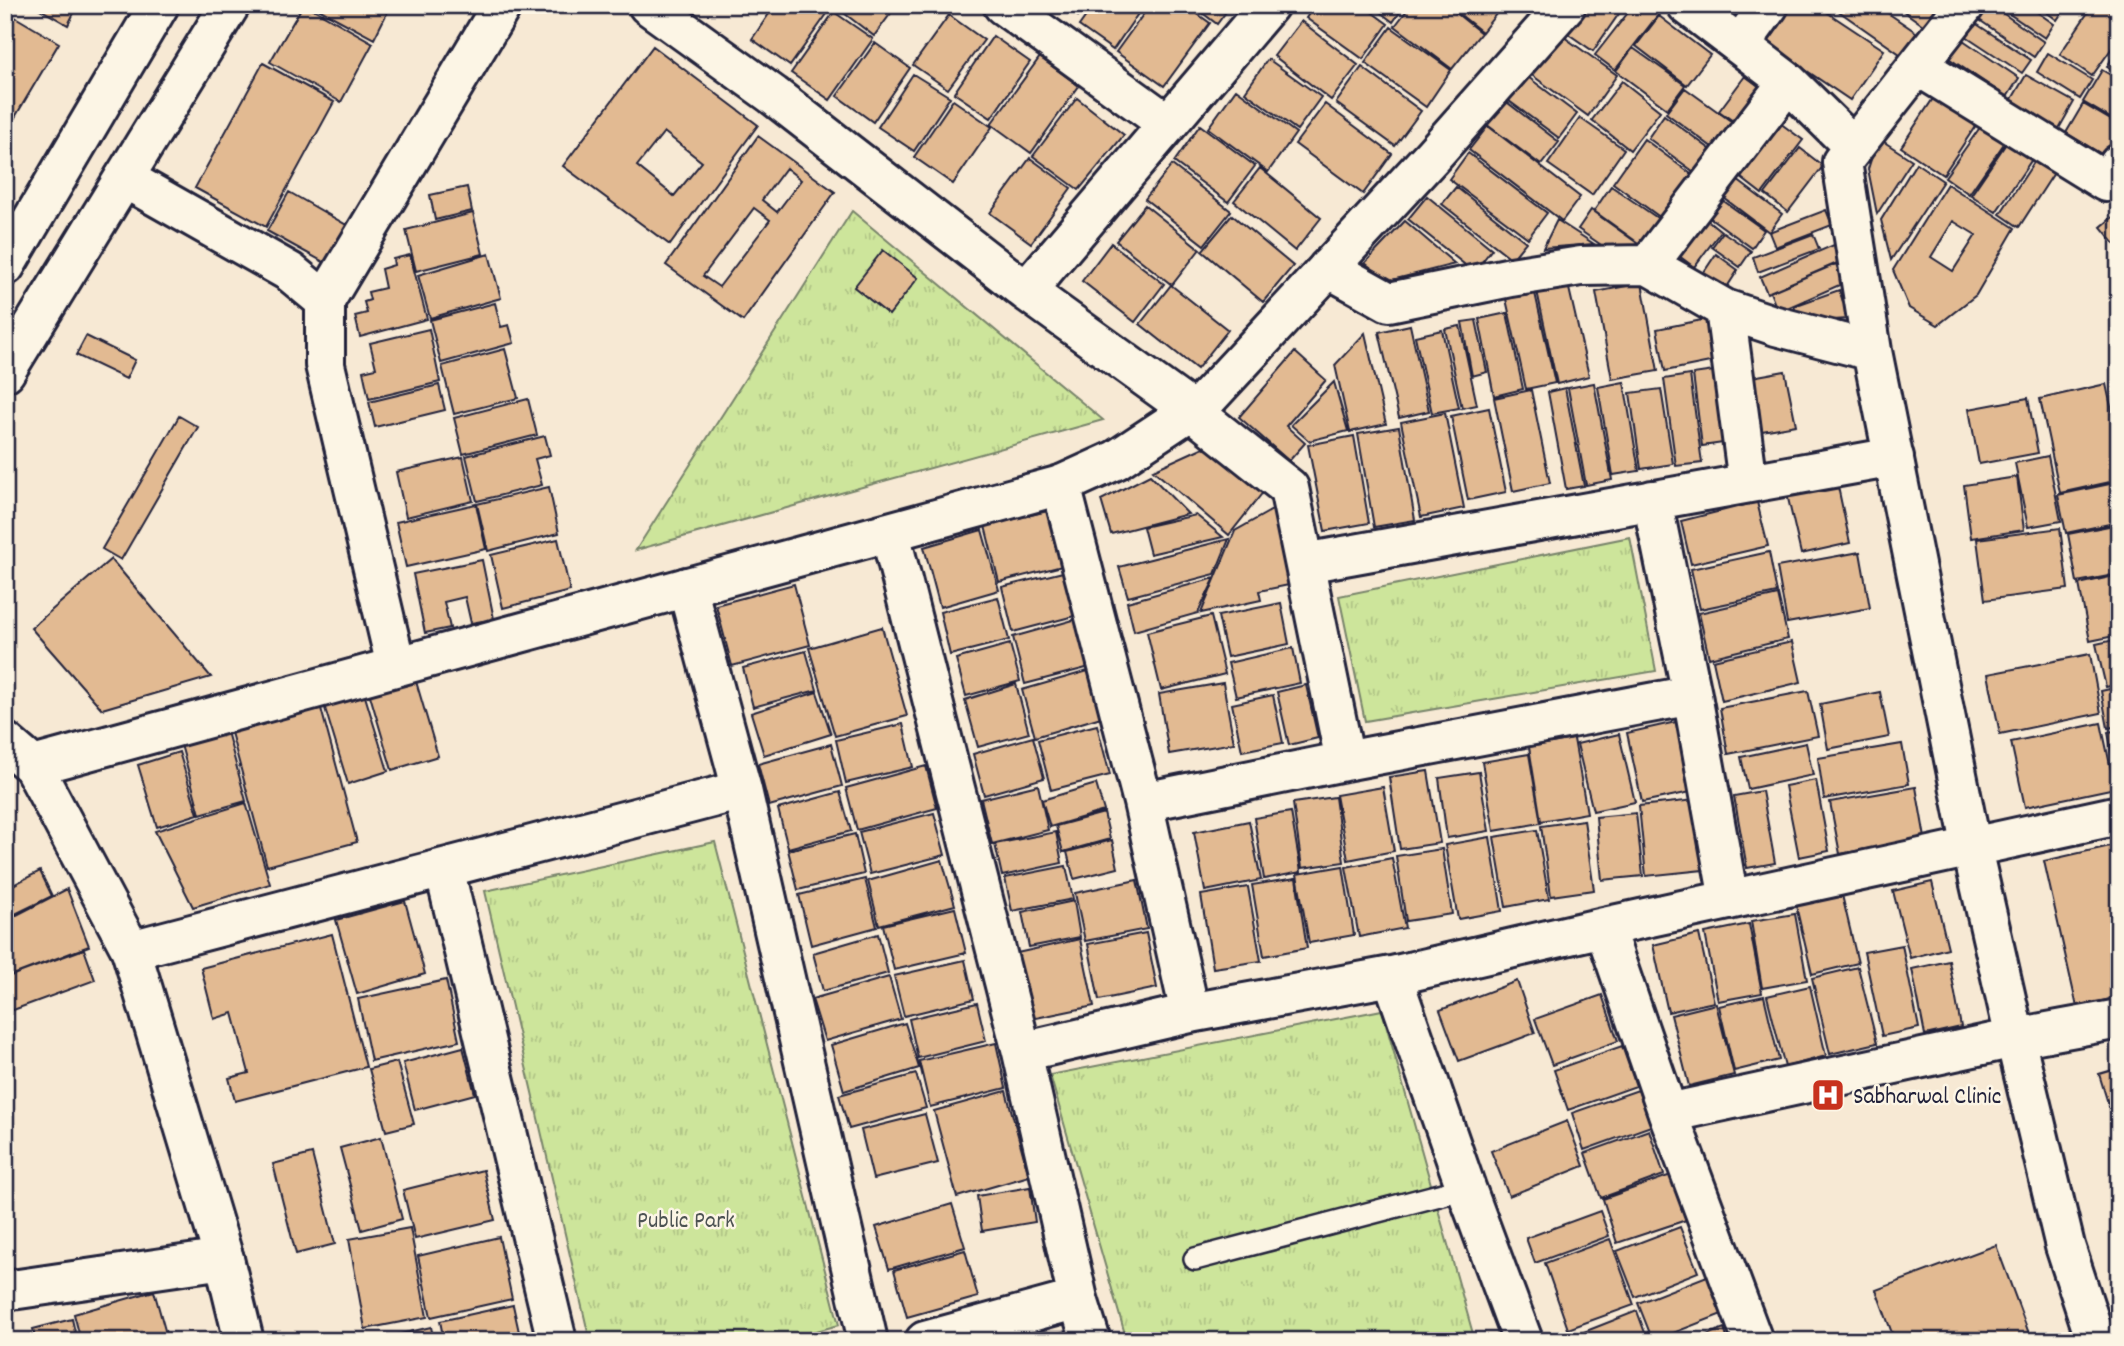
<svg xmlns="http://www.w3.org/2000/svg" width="2124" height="1346" viewBox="0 0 2124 1346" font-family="Dekko,sans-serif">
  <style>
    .park { fill: url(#park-tufts); stroke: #78846b; stroke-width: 2 }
    .building { fill: #e2ba92; stroke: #22223b; stroke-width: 2; fill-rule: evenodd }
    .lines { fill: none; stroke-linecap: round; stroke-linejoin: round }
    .service-casing { stroke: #22223b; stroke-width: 26 }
    .minor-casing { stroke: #22223b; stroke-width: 44 }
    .tertiary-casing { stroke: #22223b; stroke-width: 44 }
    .service { stroke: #fcf5e5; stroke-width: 21 }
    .minor { stroke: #fcf5e5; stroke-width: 38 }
    .tertiary { stroke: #fcf5e5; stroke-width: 38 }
    .labels { text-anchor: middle; stroke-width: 5; stroke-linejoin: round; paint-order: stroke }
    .poi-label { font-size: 24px; fill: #22223b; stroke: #fcf5e5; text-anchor: start }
    .park-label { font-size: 24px; fill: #4d5353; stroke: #fcf5e5 }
  </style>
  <defs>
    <pattern id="park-tufts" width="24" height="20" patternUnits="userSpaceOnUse" patternTransform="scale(1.75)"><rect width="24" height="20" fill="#cde59b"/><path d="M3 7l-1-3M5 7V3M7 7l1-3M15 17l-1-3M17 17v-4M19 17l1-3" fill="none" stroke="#b0c486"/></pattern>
  </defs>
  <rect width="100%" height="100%" fill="#f7e9d4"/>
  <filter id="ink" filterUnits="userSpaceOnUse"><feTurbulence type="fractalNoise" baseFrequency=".0143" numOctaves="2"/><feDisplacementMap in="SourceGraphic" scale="14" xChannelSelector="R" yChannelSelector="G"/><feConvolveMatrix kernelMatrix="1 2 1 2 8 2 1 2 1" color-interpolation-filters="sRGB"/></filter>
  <g filter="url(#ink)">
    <path class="park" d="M852,211L1103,420L636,550Z
      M1630,537L1656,671L1365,721L1339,596Z
      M715,842L839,1325L779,1341H590L485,891Z
      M1382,1010L1475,1341H1127L1050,1075Z"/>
    <path class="building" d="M33,5H78L68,25Z
      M303,5H306L373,43L341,102L270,62Z
      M311,5H391L374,39Z
      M775,5L832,7L790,66L752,39Z
      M837,5H897L874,36L836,7Z
      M1063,5H1086L1078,16Z
      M1094,5H1144L1113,50L1079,26Z
      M1150,5H1185L1210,23L1164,86L1116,52Z
      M1192,5H1231L1217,24Z
      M1315,5H1362L1388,24L1363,59L1306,18Z
      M1371,5H1405L1393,22Z
      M1411,5H1446L1481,33L1452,69L1395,26Z
      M1448,5H1503L1482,32Z
      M1587,5H1625L1593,51L1567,33Z
      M1634,5H1662L1664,7L1615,70L1595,55Z
      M1793,5H1816L1884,50L1850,100L1767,44Z
      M1830,5H1876L1926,39L1910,61Z
      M1895,5H1936L1943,10L1930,30Z
      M1979,5H1991L2044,42L2034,57L1972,15Z
      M1996,5H2027L2054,24L2045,38Z
      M2037,5H2067L2057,20Z
      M2093,5H2101L2119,18V38L2092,76L2060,54Z
      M5,11L59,43L5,134Z
      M834,12L873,39L830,100L791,73Z
      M949,15L984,40L948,89L913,65Z
      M1659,16L1710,55L1687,85L1636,46Z
      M1969,19L2031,60L2022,73L1960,32Z
      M1301,21L1358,65L1331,100L1274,56Z
      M1391,27L1451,70L1426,107L1365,63Z
      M1557,32L1617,75L1588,116L1529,73Z
      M993,36L1030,62L991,118L954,93Z
      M1957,36L2019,78L2007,97L1944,55Z
      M875,43L910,68L873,122L837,96Z
      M653,46L758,125L670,245L563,166ZM664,132L702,162L674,196L637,166Z
      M2119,46V74L2107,67Z
      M1633,48L1685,85L1667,109L1616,71Z
      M2048,53L2092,80L2080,99L2037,72Z
      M1040,57L1079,86L1031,153L991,124Z
      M1268,59L1321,97L1297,130L1245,92Z
      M263,63L334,102L266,227L195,188Z
      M1362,67L1421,111L1395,146L1336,103Z
      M2102,70L2119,80V123L2083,102Z
      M913,74L950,97L914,151L878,127Z
      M1524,74L1577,114L1559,138L1505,98Z
      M2026,75L2074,102L2057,132L2009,104Z
      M1745,76L1768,92L1743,128L1719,111Z
      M1622,81L1660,111L1630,150L1592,120Z
      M1942,85L1984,113L1943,175L1901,147Z
      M1685,88L1739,127L1720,153L1666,113Z
      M1236,89L1296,133L1268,172L1208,128Z
      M1077,98L1124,135L1079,190L1033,156Z
      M953,100L992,127L953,184L914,157Z
      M1504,100L1559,142L1541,165L1486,124Z
      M1325,104L1392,154L1363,194L1295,144Z
      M2083,104L2119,125V148L2112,160L2066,133Z
      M1664,115L1718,155L1701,177L1648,138Z
      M1988,116L2012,132L1969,194L1945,177Z
      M1580,118L1624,149L1592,195L1548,164Z
      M1780,123L1803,140L1762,194L1740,177Z
      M1200,125L1255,166L1228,202L1174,162Z
      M1488,126L1580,197L1562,221L1469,150Z
      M2014,132L2039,149L1996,212L1971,195Z
      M758,136L835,192L743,321L666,265ZM786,168L801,180L777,212L762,200ZM754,208L770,220L719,287L703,276Z
      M1878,138L1912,160L1877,214L1868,169Z
      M1644,139L1699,180L1668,223L1613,183Z
      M1800,148L1823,166L1788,212L1765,194Z
      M2042,150L2061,162L2019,227L2000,214Z
      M1468,153L1547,213L1528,238L1449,179Z
      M1030,158L1071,188L1031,243L990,213Z
      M1916,163L1943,181L1891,260L1881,220Z
      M1172,165L1231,211L1204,245L1145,199Z
      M1260,168L1321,218L1295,251L1234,201Z
      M1733,177L1782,214L1769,232L1720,195Z
      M1947,184L2015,228L1976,295L1938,325L1909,308L1893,270ZM1953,221L1976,235L1953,271L1931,257Z
      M1611,186L1666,224L1648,250L1594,211Z
      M467,187L472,211L435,220L430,195Z
      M1456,187L1526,242L1512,259L1442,204Z
      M289,192L348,226L327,264L267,231Z
      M1427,196L1492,249L1474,272L1408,219Z
      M1718,197L1764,230L1752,248L1705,214Z
      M1145,205L1200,249L1172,285L1116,241Z
      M1591,210L1640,245L1610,251L1578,229Z
      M1826,210L1832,225L1775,247L1769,232Z
      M2119,212V249L2101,227Z
      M473,213L483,254L416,271L406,230Z
      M1700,214L1721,231L1694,267L1671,250Z
      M1232,215L1293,266L1263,302L1202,251Z
      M1557,220L1594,244L1543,248Z
      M1405,221L1455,264L1388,281L1365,263Z
      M1723,232L1751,251L1740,267L1712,247Z
      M1813,234L1819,249L1758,272L1753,257Z
      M1111,243L1164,284L1135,322L1082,281Z
      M1836,244L1842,261L1767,293L1760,277Z
      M883,250L918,278L889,315L854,287Z
      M489,254L501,298L430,318L418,275Z
      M1716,254L1738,270L1725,290L1702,275Z
      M410,255L427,319L360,337L355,316L367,313L364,302L370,300L368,292L385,288L381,269L394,265L393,259Z
      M1836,264L1844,283L1778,312L1770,292Z
      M1642,283L1658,371L1612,379L1596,292Z
      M1568,284L1589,376L1557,384L1537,291Z
      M1171,285L1228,330L1197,369L1140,324Z
      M1839,290L1849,319L1800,322L1794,306Z
      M1535,293L1555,383L1526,389L1506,299Z
      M495,303L501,327L509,325L514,343L441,363L430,320Z
      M1507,313L1523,389L1494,396L1479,319Z
      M1712,318L1720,360L1665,371L1657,329Z
      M1476,320L1487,372L1472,376L1462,322Z
      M1410,325L1429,411L1399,418L1379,332Z
      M1460,326L1477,405L1462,408L1445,329Z
      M429,329L440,382L369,399L363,371L376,368L370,343Z
      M1442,330L1459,408L1432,413L1415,336Z
      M1365,333L1386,424L1350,432L1335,365Z
      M86,336L135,360L126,379L76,355Z
      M505,349L518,398L454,414L442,366Z
      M1295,352L1326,380L1286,426L1305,443L1289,461L1239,417Z
      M1721,370L1730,442L1702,446L1693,374Z
      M1785,371L1796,425L1750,433L1741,379Z
      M1690,375L1702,463L1676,466L1664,379Z
      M1334,382L1348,431L1309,441L1291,425Z
      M1624,382L1639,471L1613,475L1598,387Z
      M1594,383L1612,480L1586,485L1568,388Z
      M2106,384L2119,443V480L2060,493L2040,399Z
      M439,385L445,410L375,427L369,402Z
      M1565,388L1584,486L1566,489L1548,392Z
      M1661,389L1673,464L1641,469L1630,393Z
      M1531,390L1550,483L1513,491L1494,398Z
      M2028,398L2038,453L1979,464L1969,409Z
      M528,399L537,435L463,454L454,418Z
      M1489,408L1506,492L1468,500L1451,416Z
      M1445,413L1464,508L1421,517L1401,422Z
      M179,416L198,427L121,560L102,549Z
      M1399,427L1415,520L1374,527L1358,434Z
      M545,436L550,455L535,459L542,485L477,501L466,456Z
      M1354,436L1369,523L1325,531L1308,445Z
      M1206,446L1264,491L1229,535L1153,470Z
      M2048,456L2061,521L2028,527L2015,463Z
      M463,457L473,501L406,517L396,472Z
      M1150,475L1188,514L1111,534L1101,500Z
      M2017,477L2024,530L1971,538L1964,485Z
      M1837,482L1850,543L1801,554L1787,494Z
      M2119,482V522L2066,533L2058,495Z
      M549,487L559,533L488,551L477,504Z
      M1757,502L1768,546L1691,564L1681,521Z
      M476,504L486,549L406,567L396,522Z
      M1274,509L1289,585L1259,591L1261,600L1201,613L1235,531Z
      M1052,510L1066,565L999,582L985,526Z
      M1196,515L1223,537L1150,554L1143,527Z
      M2119,524V574L2077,582L2068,534Z
      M2060,528L2068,589L1985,600L1977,539Z
      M982,530L999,590L940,607L924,547Z
      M558,539L570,591L503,608L491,555Z
      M1229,539L1215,574L1128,597L1119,567Z
      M1769,552L1777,593L1700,609L1691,569Z
      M1860,552L1870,608L1787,623L1777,567Z
      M111,559L211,677L102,709L31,628Z
      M482,560L494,619L471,623L465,597L444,602L450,628L425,633L413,574Z
      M1067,571L1078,615L1013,632L1002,587Z
      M2119,575V635L2090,641L2079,584Z
      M1215,578L1198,613L1134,631L1127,602Z
      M794,584L810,645L732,666L716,605Z
      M1778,595L1788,639L1709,658L1699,613Z
      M998,597L1009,640L950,655L940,612Z
      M1281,603L1289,644L1227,657L1218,616Z
      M1211,616L1225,674L1161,690L1147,632Z
      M1077,619L1090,667L1025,684L1013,637Z
      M882,627L907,716L835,736L809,648Z
      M2119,639V684L2106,687L2096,644Z
      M1792,642L1801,682L1722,701L1713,660Z
      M1010,644L1020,681L966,696L956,659Z
      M1293,648L1300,683L1236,697L1228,663Z
      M806,651L817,690L753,707L743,668Z
      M2090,654L2101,713L2000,734L1988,674Z
      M1088,671L1101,717L1035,737L1022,690Z
      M415,678L438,756L392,770L369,692Z
      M1223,683L1234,743L1169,754L1159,694Z
      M1016,684L1029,733L978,747L965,700Z
      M1306,685L1318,738L1289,745L1277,692Z
      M2119,687V726L2108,728L2101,691Z
      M1808,691L1818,736L1728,754L1720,708Z
      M817,692L831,734L764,755L751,713Z
      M1880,692L1889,737L1828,749L1820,704Z
      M364,693L388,771L348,784L324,705Z
      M1273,695L1283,743L1242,751L1232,704Z
      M319,701L357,842L267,866L229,725Z
      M1676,722L1691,792L1642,802L1627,733Z
      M2101,723L2115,788L2025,807L2011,742Z
      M903,724L913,767L846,783L836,740Z
      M1097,725L1110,775L1051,790L1038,740Z
      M226,728L246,801L200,814L180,741Z
      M2119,730V780L2117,781L2108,732Z
      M1619,734L1635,802L1593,811L1577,744Z
      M1033,737L1044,778L984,795L973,754Z
      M1574,739L1587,813L1541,821L1529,747Z
      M1806,743L1813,775L1748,789L1741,757Z
      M831,744L842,786L769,806L758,764Z
      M1902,744L1909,784L1824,799L1818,758Z
      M179,752L198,814L157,827L138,765Z
      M1529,754L1541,823L1494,831L1482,762Z
      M926,766L937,808L857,830L846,788Z
      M1428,771L1440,843L1400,849L1389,777Z
      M1479,772L1489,831L1447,838L1439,778Z
      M1816,780L1829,851L1799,857L1785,786Z
      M1096,784L1104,811L1050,827L1042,800Z
      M1038,785L1048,830L992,844L981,799Z
      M1383,787L1394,851L1348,860L1336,795Z
      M1916,787L1925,838L1840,854L1830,802Z
      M1762,791L1775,863L1747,868L1734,796Z
      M840,792L851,831L788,848L778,809Z
      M1335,797L1344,862L1302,868L1293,803Z
      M1695,800L1703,870L1646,876L1639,806Z
      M246,803L270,884L193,907L155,831Z
      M1291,812L1301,872L1264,879L1254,818Z
      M934,813L945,855L870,874L859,832Z
      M1104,813L1110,839L1063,852L1056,826Z
      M1636,813L1643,876L1602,880L1596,817Z
      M1584,820L1594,890L1551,896L1541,826Z
      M1249,821L1261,880L1205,891L1194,832Z
      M1537,830L1549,899L1506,907L1494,837Z
      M1056,832L1062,863L1002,876L995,844Z
      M855,834L864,874L798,890L788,850Z
      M1490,837L1502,911L1458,919L1445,845Z
      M1112,840L1118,868L1074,879L1067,852Z
      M2119,844V997L2077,1007L2044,861Z
      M1442,849L1452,914L1406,921L1396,856Z
      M1392,858L1405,928L1359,937L1346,867Z
      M942,860L955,905L879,925L868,881Z
      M1066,866L1073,899L1012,911L1005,878Z
      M1343,866L1354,935L1309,943L1297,874Z
      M40,871L52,896L5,919V889Z
      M1296,878L1307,948L1264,956L1252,885Z
      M865,879L877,927L811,945L799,895Z
      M1137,880L1147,929L1085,941L1075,893Z
      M1932,882L1948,948L1910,958L1893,891Z
      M1248,887L1261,961L1213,968L1201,895Z
      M67,889L89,946L5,978V921Z
      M1842,895L1858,963L1812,974L1796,906Z
      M405,901L425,974L357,994L336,920Z
      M1074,901L1080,937L1029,947L1022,912Z
      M955,908L966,953L894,970L883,925Z
      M1795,914L1807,980L1762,988L1751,921Z
      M1749,924L1762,993L1718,1001L1705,933Z
      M1146,933L1157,988L1099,1000L1088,944Z
      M332,934L366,1067L235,1101L229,1078L249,1073L233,1013L214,1019L201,968Z
      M878,934L888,973L823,991L813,953Z
      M1699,934L1714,1002L1668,1012L1653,945Z
      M1080,939L1094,1006L1031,1019L1017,953Z
      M1902,945L1919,1028L1882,1036L1864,952Z
      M84,949L95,980L5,1013V978Z
      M965,960L974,999L904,1016L894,976Z
      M1949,961L1961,1027L1925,1035L1912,969Z
      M1858,967L1877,1043L1830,1054L1812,978Z
      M889,977L901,1019L825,1041L812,999Z
      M446,980L459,1041L371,1061L358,999Z
      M1517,981L1535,1033L1459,1061L1440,1010Z
      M1810,986L1826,1056L1785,1067L1767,996Z
      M1602,995L1618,1041L1552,1065L1535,1019Z
      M1764,996L1779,1060L1734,1071L1719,1006Z
      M977,1003L986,1041L918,1058L909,1019Z
      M1716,1004L1734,1075L1689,1086L1671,1015Z
      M905,1023L919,1068L844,1091L831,1045Z
      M996,1043L1006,1088L930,1107L919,1061Z
      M1622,1046L1636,1086L1568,1110L1554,1070Z
      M463,1047L475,1094L415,1110L403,1063Z
      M397,1062L414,1124L386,1131L369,1069Z
      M2119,1068V1139L2099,1074Z
      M916,1074L926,1108L849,1129L839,1095Z
      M1638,1090L1651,1126L1584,1150L1572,1113Z
      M1006,1091L1029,1176L957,1197L934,1111Z
      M925,1114L938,1163L873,1179L861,1130Z
      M1567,1121L1584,1166L1509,1196L1491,1151Z
      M1649,1130L1664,1175L1601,1198L1585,1153Z
      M381,1137L402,1219L362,1230L340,1148Z
      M312,1154L335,1244L296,1254L273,1164Z
      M483,1170L495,1220L415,1239L403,1190Z
      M1671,1175L1686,1220L1617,1243L1603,1199Z
      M1030,1187L1035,1222L982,1231L977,1196Z
      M952,1204L965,1247L889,1269L876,1227Z
      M1600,1211L1609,1236L1535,1263L1526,1238Z
      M1680,1227L1698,1272L1635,1297L1617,1251Z
      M410,1228L427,1317L365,1329L349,1239Z
      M499,1237L512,1299L431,1317L418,1256Z
      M1610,1239L1634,1305L1568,1329L1545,1263Z
      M1996,1245L2031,1339L2025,1341H1895L1876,1290Z
      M965,1250L978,1297L907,1317L894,1270Z
      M1707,1276L1722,1314L1653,1341L1638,1303Z
      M154,1291L168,1341H81L74,1314Z
      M513,1305L521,1341H444L440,1321Z
      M1637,1311L1648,1341H1561Z
      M72,1319L77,1341H36L33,1329Z
      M431,1327L434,1341H370Z
      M1724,1328L1728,1341H1692Z
      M1066,1331L1069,1341H1032Z"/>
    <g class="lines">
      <defs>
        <path id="service" d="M1195,1259L1466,1188"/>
        <path id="minor" d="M648,5L773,95L1026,291L1192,411L1289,488L1345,761
          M1003,5L1168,124
          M1687,5L1788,82L1854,147
          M1965,5L1842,162L1872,351L1972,849L2015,1038L2065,1246L2096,1341
          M1740,45L1769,5
          M1918,66L2106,182L2119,164
          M124,178L290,272L325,301V365L396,666
          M1648,265L1788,82
          M1328,268L1389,302L1511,277L1581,266L1648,265L1725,309L1776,326L1872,351
          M1026,291L1269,5
          M325,301L502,5
          M1725,309L1748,483
          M1061,485L1143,802L1190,1013
          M1652,500L1692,695L1729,900
          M890,533L1022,1052L1078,1299L1091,1341
          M1305,563L1894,457
          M687,587L742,790L868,1341
          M1143,802L1345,761L1692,695
          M444,868L557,1341
          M1604,927L1668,1113L1753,1341
          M131,950L742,790
          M1392,976L1466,1188L1523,1341
          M1022,1052L1190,1013L1392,976L1604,927L2119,815
          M1668,1113L2015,1038L2119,1019
          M5,1291L224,1259
          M925,1341L1078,1299"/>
        <path id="tertiary" d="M5,266L159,5
          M5,372L230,5
          M5,742L33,766L131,950L224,1259L244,1341
          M33,766L1061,485L1116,460L1205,401L1433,155L1566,5"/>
      </defs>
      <use href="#service" class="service-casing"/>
      <use href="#minor" class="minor-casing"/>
      <use href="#tertiary" class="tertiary-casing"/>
      <use href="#service" class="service"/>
      <use href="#minor" class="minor"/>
      <use href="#tertiary" class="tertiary"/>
    </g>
  </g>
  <defs>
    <symbol id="hospital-square" viewBox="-11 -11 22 22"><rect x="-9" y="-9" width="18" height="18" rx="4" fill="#c8321e" stroke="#fcf5e5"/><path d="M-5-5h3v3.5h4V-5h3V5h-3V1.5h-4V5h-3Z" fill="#fff"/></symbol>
  </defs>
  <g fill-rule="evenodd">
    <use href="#hospital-square" x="1809" y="1076" width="38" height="38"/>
  </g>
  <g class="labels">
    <g class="poi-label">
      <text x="1853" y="1103">Sabharwal Clinic</text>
    </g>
    <g class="park-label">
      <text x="686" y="1227">Public Park</text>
    </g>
  </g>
  <rect width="2124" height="1346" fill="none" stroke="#fcf5e5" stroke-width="28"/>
  <rect x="14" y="14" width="2096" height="1318" fill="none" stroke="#22223b" stroke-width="2.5" filter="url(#ink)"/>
</svg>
